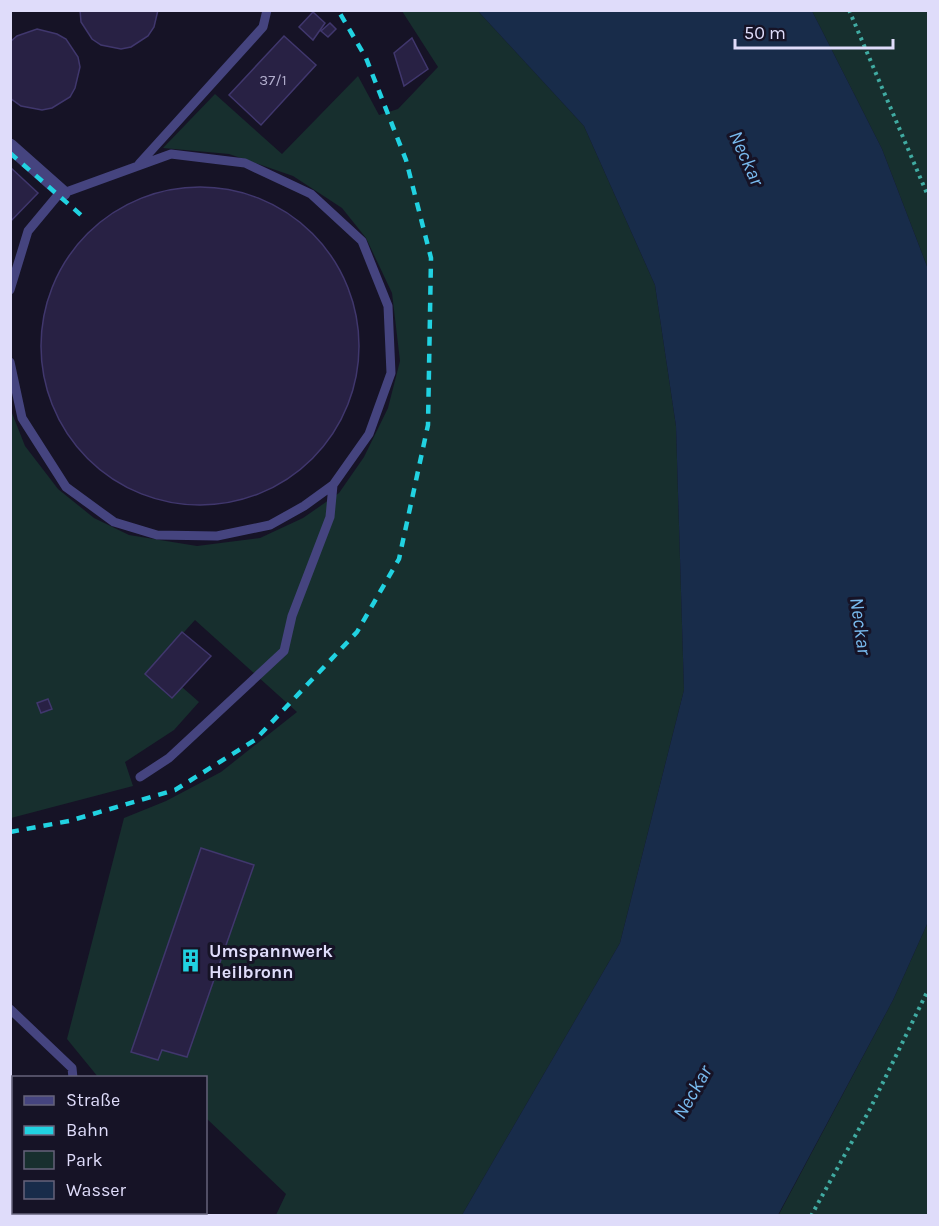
<svg xmlns="http://www.w3.org/2000/svg" width="939" height="1226" viewBox="0 0 939 1226" font-family="Karla,sans-serif">
  <style>
    .green { fill: #172f2e }
    .water { fill: #182c4a }
    .building { fill: #282144; stroke: #40376d; stroke-width: 1.5 }
    .lines { fill: none; stroke-linecap: round; stroke-linejoin: round }
    .path { stroke: #40aba2; stroke-width: 4; stroke-dasharray: 3 4.5; stroke-linecap: butt }
    .service { stroke: #45447f; stroke-width: 9 }
    .minor { stroke: #45447f; stroke-width: 15 }
    .rail { stroke: #21d2e1; stroke-width: 4.5; stroke-dasharray: 9 8; stroke-linecap: butt }
    .labels { text-anchor: middle; stroke-width: 6; stroke-linejoin: round; paint-order: stroke }
    .number-label { font-size: 15px; fill: #b1adcc }
    .poi-label { font-size: 18px; font-weight: bold; fill: #dfdcfa; stroke: #161326; text-anchor: start }
    .water-label { font-size: 20px; font-style: italic; fill: #78b9ed; stroke: #161326 }
  </style>
  <rect width="100%" height="100%" fill="#161326"/>
  <path class="green" d="M402,11H478L584,126L655,285L676,426L684,690L620,943L462,1215H276L286,1194L206,1118V1078L98,1077L67,1039L124,818L166,801L221,772L297,712L195,620L146,674L171,698L182,687L199,702L174,730L125,762L133,786L11,818L10,408L25,446L58,489L94,518L129,535L197,546L260,538L303,518L339,493L364,457L388,408L400,361L392,293L366,238L342,208L293,176L229,154L163,148L215,94L282,154L358,76L379,115L398,109L438,67Z
    M812,11H928V269L882,149Z
    M928,922V1215L778,1216L893,1000Z"/>
  <path class="water" d="M478,11H812L882,149L928,269V922L893,1000L778,1215H462L620,943L684,690L676,426L655,285L584,126Z"/>
  <path class="building" d="M80,10H158L154,27L148,36L131,47L121,49L101,45L92,39L81,22Z
    M313,12L325,23L313,40L299,27Z
    M330,23L336,29L328,37L321,31Z
    M37,29L57,34L66,39L78,57L80,67L75,88L70,97L52,108L42,110L21,106L10,98V42L17,36Z
    M284,36L316,65L261,125L229,95Z
    M412,38L428,69L404,86L394,53Z
    M10,167L38,193L10,222Z
    M41 346a159 159 0 1 1 318 0a159 159 0 1 1-318 0Z
    M182,632L211,656L172,698L145,674Z
    M48,699L52,709L41,713L37,703Z
    M201,848L254,865L187,1057L162,1050L158,1060L131,1052Z"/>
  <g class="lines">
    <path class="path" d="M849,10L928,196
      M811,1216L870,1109L928,990"/>
    <path class="service" d="M139,164L263,27L267,10
      M10,290L28,231L58,195L171,154L245,163L311,194L362,241L388,306L391,373L369,434L333,485L304,506L270,525L217,536L157,535L114,522L66,487L22,418L10,362
      M140,777L169,758L284,651L292,616L330,517L333,485
      M10,1009L72,1068L73,1078"/>
    <path class="minor" d="M10,146L63,193
      M10,1097L14,1099"/>
    <path class="rail" d="M10,153L81,215
      M10,832L69,821L175,790L255,740L357,632L399,559L428,425L431,258L406,160L366,58L338,10"/>
  </g>
  <defs>
    <symbol id="building-bare" viewBox="-9 -9 18 18"><path d="M-4-6H4V6H1V3H-1V6H-4ZM-2.5-4.3h1.7v1.8h-1.7ZM.8-4.3h1.7v1.8H.8ZM-2.5-1h1.7V.8h-1.7ZM.8-1h1.7V.8H.8Z" fill="#21d2e1" stroke="#161326" stroke-width="2.5" paint-order="stroke"/></symbol>
  </defs>
  <g fill-rule="evenodd">
    <use href="#building-bare" x="174" y="944" width="33" height="33"/>
  </g>
  <g class="labels">
    <g class="number-label">
      <text x="273" y="85">37/1</text>
    </g>
    <g class="poi-label">
      <text x="209" y="957">Umspannwerk<tspan x="209" dy="21">Heilbronn</tspan></text>
    </g>
    <g class="water-label">
      <text transform="translate(747 158) rotate(66)" y="7">Neckar</text>
      <text transform="translate(861 626) rotate(82)" y="7">Neckar</text>
      <text transform="translate(692 1092) rotate(-60)" y="7">Neckar</text>
    </g>
  </g>
  <rect width="939" height="1226" fill="none" stroke="#dfdcfa" stroke-width="24"/>
  <rect x="12" y="1076" width="195" height="138" fill="#161326" stroke="#66637b" stroke-width="1.5"/>
  <rect x="24" y="1096" width="30" height="9" fill="#45447f" stroke="#66637b" stroke-width="1.5"/>
  <text x="66" y="1106" font-size="18" fill="#dfdcfa">Straße</text>
  <rect x="24" y="1126" width="30" height="9" fill="#21d2e1" stroke="#66637b" stroke-width="1.5"/>
  <text x="66" y="1136" font-size="18" fill="#dfdcfa">Bahn</text>
  <rect x="24" y="1151" width="30" height="18" fill="#172f2e" stroke="#66637b" stroke-width="1.5"/>
  <text x="66" y="1166" font-size="18" fill="#dfdcfa">Park</text>
  <rect x="24" y="1181" width="30" height="18" fill="#182c4a" stroke="#66637b" stroke-width="1.5"/>
  <text x="66" y="1196" font-size="18" fill="#dfdcfa">Wasser</text>
  <path d="M735 39v9h158v-9" fill="none" stroke="#dfdcfa" stroke-width="3"/>
  <text x="744" y="39" font-size="18" fill="#dfdcfa" stroke="#161326" stroke-width="4.5" paint-order="stroke">50 m</text>
</svg>
